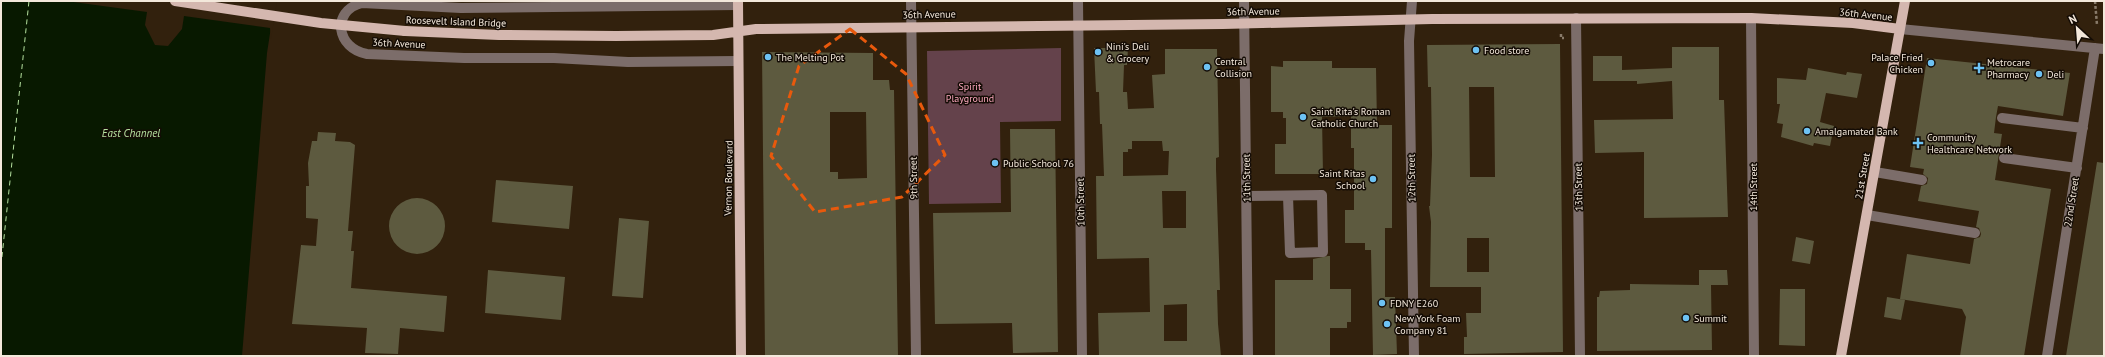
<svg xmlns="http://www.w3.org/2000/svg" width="2105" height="357" viewBox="0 0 2105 357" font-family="'PT Sans',sans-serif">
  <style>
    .green { fill: #64424b }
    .water { fill: #081900 }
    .pier { fill: #32210d }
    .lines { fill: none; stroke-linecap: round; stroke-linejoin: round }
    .ferry { stroke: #b5e19f; stroke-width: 1; stroke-dasharray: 5 4; stroke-linecap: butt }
    .building { fill: #5d5a3f; fill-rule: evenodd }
    .path { stroke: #887a69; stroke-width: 2.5; stroke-dasharray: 3 2; stroke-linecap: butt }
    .minor { stroke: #7c6d6a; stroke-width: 10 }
    .major { stroke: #d4b7af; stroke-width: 10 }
    .major-bridge { stroke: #d4b7af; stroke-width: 10 }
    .marked { fill: none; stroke: #e8590c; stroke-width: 3; stroke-dasharray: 8 5; stroke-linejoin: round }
    .poi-dot { fill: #6dc2f3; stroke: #140c05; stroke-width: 1.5 }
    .labels { text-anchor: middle; stroke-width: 3; stroke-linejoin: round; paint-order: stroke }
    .street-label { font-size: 10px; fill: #f3e8db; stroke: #140c05 }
    .poi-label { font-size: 10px; fill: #f3e8db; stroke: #140c05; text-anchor: start }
    .park-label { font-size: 10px; fill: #f9a7bd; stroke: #140c05 }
    .water-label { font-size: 11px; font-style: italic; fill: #b5e19f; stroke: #140c05 }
  </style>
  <rect width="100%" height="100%" fill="#32210d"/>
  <path class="green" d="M1061,48V121L1000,122L1001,203L929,204L927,51Z"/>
  <path class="water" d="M1,1H275L267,53L242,356H1Z"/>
  <path class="pier" d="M66,1H277L271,39L270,28L184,16L182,29L168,46L155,45L145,25L147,12Z"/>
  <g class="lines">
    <path class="ferry" d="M1,266L29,1"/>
  </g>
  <path class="building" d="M1560,44L1563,352L1464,354V337H1467L1466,313H1481V287H1430L1431,222L1429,206H1430L1432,155L1431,87H1428L1427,45ZM1469,87H1494L1495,177H1470ZM1467,238H1489V272H1467Z
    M1672,47H1719V100H1724L1728,217L1644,218V152L1595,153L1594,120L1673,119L1672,81L1637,84V81H1593V56H1622V70L1672,68Z
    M1094,48H1128L1127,65H1124L1123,92H1127L1128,109L1154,108L1152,75L1165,74V49H1217L1219,157L1216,158V169L1220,290H1217L1218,324L1221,356H1099L1098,313L1150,312L1149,258L1097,259L1096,176H1104L1102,124H1100L1099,92H1096ZM1132,141H1162L1163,151H1169L1168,175L1123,176V152H1128V149H1132ZM1162,191H1186V228H1163ZM1187,304V341H1164V305Z
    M762,52L873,53V80H889L890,90H894L898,356H765ZM830,112H866L867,178L838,179V172H830Z
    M1927,58L2070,73L2063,116L1998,106L1996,117L1994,133L2002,134L1995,180L2051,189L2024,356H1960L1966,317L1962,309L1900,299L1907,254L1970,264L1974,239L1980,237L1981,234L1979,228L1976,227L1979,211L1918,201L1921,186L1927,184L1928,178L1923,174L1924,169L1910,167Z
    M1283,61H1332V68H1376L1377,125H1392V228H1385V297H1395L1397,354L1373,355L1371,250H1365V243H1345V210H1354V148H1351V116L1322,117L1323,174H1275V144H1286V118H1283V112H1271V66L1283,67Z
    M1808,68L1846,75L1847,72L1862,74L1857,98L1826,93L1820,122L1834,126L1830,146L1814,143L1813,146L1781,137L1783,124L1777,123L1780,104H1777V78L1806,80Z
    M1010,129H1055L1058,352L1013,353L1012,323L935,324L933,213L1011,212Z
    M318,132L336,133L335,141L350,142L355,145L348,231H353L351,251H354L351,288L447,296L444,332L400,328L398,354L365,353L367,328L292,324L301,245L316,246L318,219L306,218V186H309L308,163L312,141H317Z
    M2097,162L2104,163V356H2066Z
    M496,180L573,186L569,229L492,222Z
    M389 226a28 28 0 1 1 56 0a28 28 0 1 1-56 0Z
    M619,218L649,221L643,298L612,296Z
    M1796,237L1814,241L1810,264L1792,261Z
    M1328,256H1330V289H1351V322H1347V328H1330V355H1275V280H1313V259Z
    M488,270L565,277L561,320L485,313Z
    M1699,270H1727L1728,285H1711L1712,350L1597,351V297H1599L1600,291L1630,290V284L1699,285Z
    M1780,289H1805V346L1779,345Z
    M1887,297L1905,300L1901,320L1884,317Z"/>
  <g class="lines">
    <path class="path" d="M2095,1L2097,25
      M1561,34V38H1564"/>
    <path class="minor" d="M911,1L916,356
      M1078,1L1082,356
      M1244,1L1248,356
      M1412,1L1409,41L1414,356
      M1576,18L1580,356
      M1751,18L1754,356
      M1900,29L2104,49
      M738,61L628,62L554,58H464L367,54C337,49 330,11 362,3L461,8L738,5
      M2002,118L2083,128
      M2004,158L2077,168
      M1875,172L1922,180
      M1246,196L1322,195L1323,252L1290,253L1288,196
      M1867,215L1975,233
      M2047,356L2095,48"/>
    <path class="major" d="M738,1L741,356
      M405,31L499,35L616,36L713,35L756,29L1223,24L1432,19L1751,18L1853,23L1900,29
      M1841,356L1905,1"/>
    <path class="major-bridge" d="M175,1L321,23L405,31"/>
  </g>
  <path class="marked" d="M850,29L906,74L945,155L902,197L815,212L771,156L799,66Z"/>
  <g class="poi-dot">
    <circle cx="1476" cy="50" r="4"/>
    <circle cx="1098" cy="52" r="4"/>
    <circle cx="768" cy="57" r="4"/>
    <circle cx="1931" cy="63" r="4"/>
    <circle cx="1207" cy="67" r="4"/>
    <path d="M1977 62h4v4h4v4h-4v4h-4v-4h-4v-4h4z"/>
    <circle cx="2039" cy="74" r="4"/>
    <circle cx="1303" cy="117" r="4"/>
    <circle cx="1807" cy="131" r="4"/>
    <path d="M1916 137h4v4h4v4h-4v4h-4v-4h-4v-4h4z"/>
    <circle cx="995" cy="163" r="4"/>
    <circle cx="1373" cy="179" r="4"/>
    <circle cx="1382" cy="303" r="4"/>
    <circle cx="1686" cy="318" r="4"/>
    <circle cx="1387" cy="324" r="4"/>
  </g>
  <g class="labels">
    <g class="street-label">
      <text transform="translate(1253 11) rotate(-1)" y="4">36th Avenue</text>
      <text transform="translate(929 14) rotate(-1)" y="4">36th Avenue</text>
      <text transform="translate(1866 14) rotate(6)" y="4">36th Avenue</text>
      <text transform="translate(456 21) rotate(2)" y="4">Roosevelt Island Bridge</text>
      <text transform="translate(399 43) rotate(3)" y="4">36th Avenue</text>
      <text transform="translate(1862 176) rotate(-80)" y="4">21st Street</text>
      <text transform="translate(728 178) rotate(-89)" y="4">Vernon Boulevard</text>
      <text transform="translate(913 178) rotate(-91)" y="4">9th Street</text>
      <text transform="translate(1246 178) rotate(-91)" y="4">11th Street</text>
      <text transform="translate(1411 178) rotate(-91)" y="4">12th Street</text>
      <text transform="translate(1578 187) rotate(-91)" y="4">13th Street</text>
      <text transform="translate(1753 187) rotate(-90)" y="4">14th Street</text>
      <text transform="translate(1080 202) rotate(-91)" y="4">10th Street</text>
      <text transform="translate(2071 202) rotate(-81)" y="4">22nd Street</text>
    </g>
    <g class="poi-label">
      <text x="1106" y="50">Nini's Deli<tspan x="1106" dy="12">&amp; Grocery</tspan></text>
      <text x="1484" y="54">Food store</text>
      <text x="776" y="61">The Melting Pot</text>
      <text x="1923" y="61" text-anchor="end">Palace Fried<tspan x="1923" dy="12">Chicken</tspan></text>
      <text x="1215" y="65">Central<tspan x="1215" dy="12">Collision</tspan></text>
      <text x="1987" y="66">Metrocare<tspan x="1987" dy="12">Pharmacy</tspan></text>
      <text x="2047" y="78">Deli</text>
      <text x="1311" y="115">Saint Rita's Roman<tspan x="1311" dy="12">Catholic Church</tspan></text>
      <text x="1815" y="135">Amalgamated Bank</text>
      <text x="1927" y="141">Community<tspan x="1927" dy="12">Healthcare Network</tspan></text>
      <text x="1003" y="167">Public School 76</text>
      <text x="1365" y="177" text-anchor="end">Saint Ritas<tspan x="1365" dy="12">School</tspan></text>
      <text x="1390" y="307">FDNY E260</text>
      <text x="1395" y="322">New York Foam<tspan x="1395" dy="12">Company 81</tspan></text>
      <text x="1694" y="322">Summit</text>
    </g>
    <g class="park-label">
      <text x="970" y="90">Spirit<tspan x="970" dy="12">Playground</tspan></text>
    </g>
    <g class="water-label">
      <text x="131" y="137">East Channel</text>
    </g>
  </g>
  <rect width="2105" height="357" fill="none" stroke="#f3e8db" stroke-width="4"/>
  <g transform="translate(2077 28) rotate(334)" stroke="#140c05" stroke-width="3" paint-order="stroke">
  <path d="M0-3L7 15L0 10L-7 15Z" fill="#f3e8db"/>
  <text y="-6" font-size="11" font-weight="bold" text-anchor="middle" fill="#f3e8db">N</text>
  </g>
</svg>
